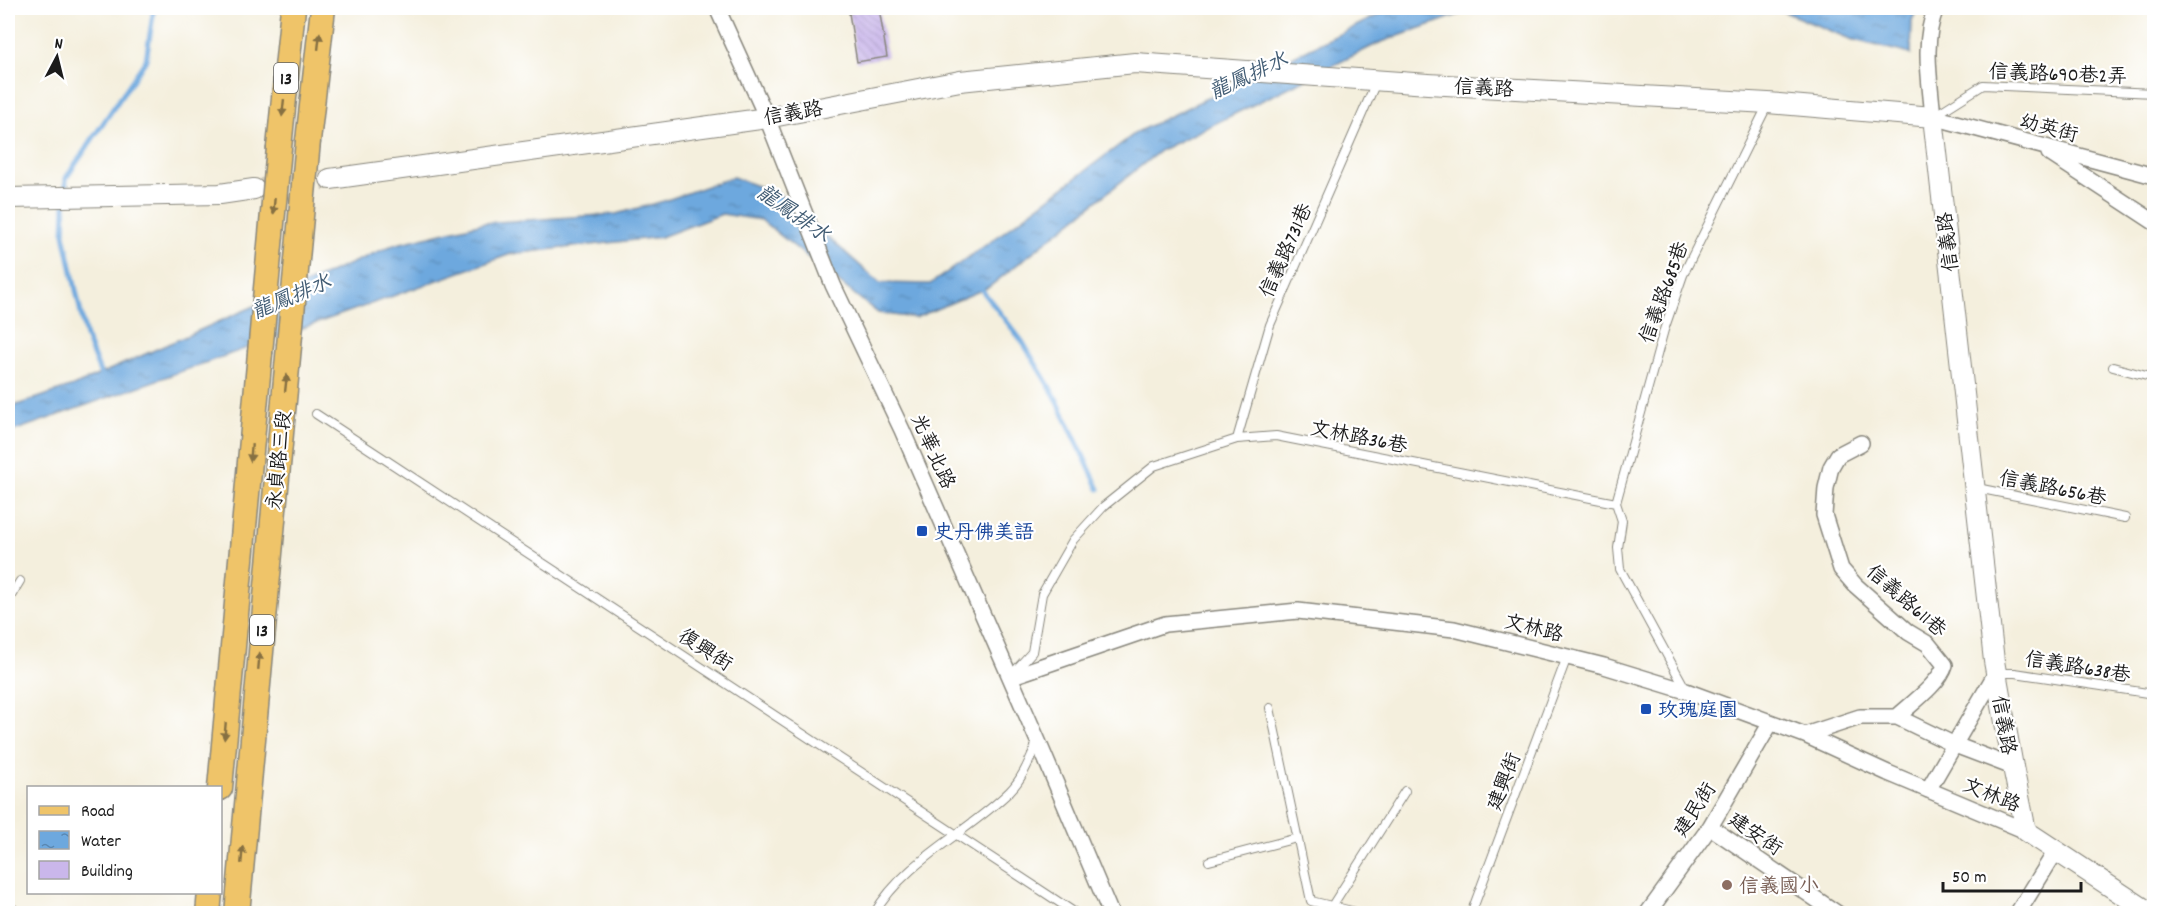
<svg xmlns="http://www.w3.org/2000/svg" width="2162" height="921" viewBox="0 0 2162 921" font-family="Dekko,'LXGW WenKai TC',sans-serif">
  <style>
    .water { fill: url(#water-ripples); stroke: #44627d; stroke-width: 1.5 }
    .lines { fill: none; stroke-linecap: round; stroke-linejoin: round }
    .stream { stroke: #6da8de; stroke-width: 5 }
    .building { fill: url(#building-back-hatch) }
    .tertiary-tunnel { stroke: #d4cfc0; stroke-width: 20; stroke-dasharray: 20 10; stroke-linecap: butt }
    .service-casing { stroke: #88867c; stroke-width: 10 }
    .minor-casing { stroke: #88867c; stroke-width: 18 }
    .tertiary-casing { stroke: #88867c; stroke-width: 22 }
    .primary-casing { stroke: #88867c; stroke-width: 27 }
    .service { stroke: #fff; stroke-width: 8 }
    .minor { stroke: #fff; stroke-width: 15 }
    .tertiary { stroke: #fff; stroke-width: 20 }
    .primary { stroke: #efc469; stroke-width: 24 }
    .primary-bridge-casing { stroke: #88867c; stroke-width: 27; stroke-linecap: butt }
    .primary-bridge { stroke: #efc469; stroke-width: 24 }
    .oneway { fill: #867042 }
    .transit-dot { fill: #1a4fb4; stroke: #fff; stroke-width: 2 }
    .education-dot { fill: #8d6e63; stroke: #fff; stroke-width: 2 }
    .labels { text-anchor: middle; stroke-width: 4.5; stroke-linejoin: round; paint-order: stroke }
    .shield { fill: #fff; stroke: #606060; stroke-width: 1.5 }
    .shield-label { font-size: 18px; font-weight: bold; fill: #1c1c1c }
    .street-label { font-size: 20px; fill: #1c1c1c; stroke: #fff }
    .transit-label { font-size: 20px; fill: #164399; stroke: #fff; text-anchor: start }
    .education-label { font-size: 20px; fill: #785e54; stroke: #fff; text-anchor: start }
    .water-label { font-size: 21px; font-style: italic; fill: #405b73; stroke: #fff }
  </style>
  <defs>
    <pattern id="water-ripples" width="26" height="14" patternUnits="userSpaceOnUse" patternTransform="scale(1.5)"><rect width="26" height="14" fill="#6da8de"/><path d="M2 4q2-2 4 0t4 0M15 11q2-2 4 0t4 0" fill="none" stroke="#5988b3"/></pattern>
    <pattern id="building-back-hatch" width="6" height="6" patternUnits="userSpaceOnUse" patternTransform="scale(1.5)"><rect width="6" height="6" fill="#cab7eb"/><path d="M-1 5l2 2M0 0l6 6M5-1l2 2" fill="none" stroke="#ad9dc9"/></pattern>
  </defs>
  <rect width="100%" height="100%" fill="#fff"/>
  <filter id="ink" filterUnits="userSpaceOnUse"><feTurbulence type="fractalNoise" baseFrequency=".0167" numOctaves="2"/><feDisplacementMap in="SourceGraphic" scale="12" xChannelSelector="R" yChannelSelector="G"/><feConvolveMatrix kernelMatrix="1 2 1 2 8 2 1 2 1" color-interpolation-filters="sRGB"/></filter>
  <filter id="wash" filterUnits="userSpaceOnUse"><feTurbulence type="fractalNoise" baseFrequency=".008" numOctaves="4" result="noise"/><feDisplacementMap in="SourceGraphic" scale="24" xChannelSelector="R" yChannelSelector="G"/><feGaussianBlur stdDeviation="1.35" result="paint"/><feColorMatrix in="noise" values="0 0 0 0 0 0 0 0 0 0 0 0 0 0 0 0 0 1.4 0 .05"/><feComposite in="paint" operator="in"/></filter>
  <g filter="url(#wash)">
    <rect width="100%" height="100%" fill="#f4efdd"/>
    <path class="water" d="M1393,8H1477L1379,43L1161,150L989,287L915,318L878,313L761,220L722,214L661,237L511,254L8,433V408L73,386L393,245L483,223L616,214L664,201L733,177L779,194L880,283L930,284L993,240L1137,132Z
      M1775,8H1918L1912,20L1911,54L1850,39Z"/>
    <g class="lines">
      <path class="stream" d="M978,285L1022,341L1055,396L1099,489
        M103,380L86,337L64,234L66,178L146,60L154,8"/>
    </g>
    <g id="blocks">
      <path class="building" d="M879,8L887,57L857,62L849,13Z"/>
    </g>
  </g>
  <g filter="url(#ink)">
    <use href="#blocks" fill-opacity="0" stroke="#88867c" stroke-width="1.5"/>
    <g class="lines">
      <path class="tertiary-tunnel" d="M261,188L330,179"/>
      <defs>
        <path id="service" d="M1934,116L1983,85L2154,93
          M2113,367L2154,378
          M316,414L1077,914
          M1237,439L1270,325L1377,80
          M1977,488L2125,518
          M1616,503L1664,330L1683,275L1768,104
          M8,601L20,581
          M1014,672L1032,652L1042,594L1073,540L1104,506L1154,466L1237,439L1276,436L1616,503L1622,521L1618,548L1620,569L1686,690
          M1998,673H2015L2154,694
          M1270,708L1311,901L1364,914
          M1209,861L1297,838
          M8,905L20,914
          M1332,906L1405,791
          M874,914C905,860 968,833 1010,791C1023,778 1030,759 1037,743
          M1466,914L1472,911L1567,657"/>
        <path id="minor" d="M717,8L767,118L833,285L902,430L1038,741L1111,914
          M1936,8C1922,41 1930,81 1933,117L2154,176
          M2049,153L2154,222
          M1861,443L1838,455L1831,467L1826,488L1824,515L1841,569L1855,585L1908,632L1928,644L1945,665C1940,683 1911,704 1897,717
          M1010,677L1165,624L1298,611L1454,629L1604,666L1686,691L1805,735L1888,773L2026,831
          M1805,735L1860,717H1897L1955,745L2013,767
          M1928,790L1996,673
          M1710,827L1838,914
          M1647,914L1710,827L1770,724
          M2017,914L2056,851"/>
        <path id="tertiary" d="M330,179L767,118L960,81L1135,63L1428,84L1768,103L1933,117L1994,661L2013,767L2026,831L2152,914
          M8,198L220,194L254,189"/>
        <path id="primary" d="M308,141L323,8
          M279,148L293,8
          M220,788L260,353
          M208,914L210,892
          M237,914L289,346"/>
      </defs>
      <use href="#service" class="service-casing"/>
      <use href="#minor" class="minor-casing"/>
      <use href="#tertiary" class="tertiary-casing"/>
      <use href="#primary" class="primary-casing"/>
      <use href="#service" class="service"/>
      <use href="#minor" class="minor"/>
      <use href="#tertiary" class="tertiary"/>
      <use href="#primary" class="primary"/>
      <defs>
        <path id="primary-bridge" d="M289,346L308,141
          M260,353L279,148"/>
      </defs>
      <use href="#primary-bridge" class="primary-bridge-casing"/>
      <use href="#primary-bridge" class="primary-bridge"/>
    </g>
    <defs><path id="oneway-solid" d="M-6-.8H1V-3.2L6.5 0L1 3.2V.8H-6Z" transform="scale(1.5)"/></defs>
    <g class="oneway">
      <use href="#oneway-solid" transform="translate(319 41) rotate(-84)"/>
      <use href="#oneway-solid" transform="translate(283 108) rotate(96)"/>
      <use href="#oneway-solid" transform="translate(274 206) rotate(95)"/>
      <use href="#oneway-solid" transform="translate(286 383) rotate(-84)"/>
      <use href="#oneway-solid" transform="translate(251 453) rotate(95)"/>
      <use href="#oneway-solid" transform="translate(259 661) rotate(-85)"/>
      <use href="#oneway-solid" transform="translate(225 731) rotate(95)"/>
      <use href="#oneway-solid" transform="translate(242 855) rotate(-85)"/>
    </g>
  </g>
  <g class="transit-dot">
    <rect x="916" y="525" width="12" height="12" rx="3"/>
    <rect x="1640" y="703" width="12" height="12" rx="3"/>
  </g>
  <circle class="education-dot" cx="1727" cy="885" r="6"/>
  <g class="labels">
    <g class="shield">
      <rect x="274" y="63" width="24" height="30" rx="4.5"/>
      <rect x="250" y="615" width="24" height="30" rx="4.5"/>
    </g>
    <g class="shield-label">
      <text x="286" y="84">13</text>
      <text x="262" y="636">13</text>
    </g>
    <g class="street-label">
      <text transform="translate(2058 73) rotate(2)" y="7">信義路690巷2弄</text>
      <text transform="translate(1484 87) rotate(3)" y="7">信義路</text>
      <text transform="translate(793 112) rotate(-10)" y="7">信義路</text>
      <text transform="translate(2049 127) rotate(15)" y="7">幼英街</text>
      <text transform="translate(1947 242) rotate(-97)" y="7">信義路</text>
      <text transform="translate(1285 250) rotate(-66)" y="7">信義路731巷</text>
      <text transform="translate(1663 292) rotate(-70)" y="7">信義路685巷</text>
      <text transform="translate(1359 436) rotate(11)" y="7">文林路36巷</text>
      <text transform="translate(934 451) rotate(66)" y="7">光華北路</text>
      <text transform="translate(278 460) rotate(-84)" y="7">永貞路三段</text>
      <text transform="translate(2053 487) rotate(11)" y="7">信義路656巷</text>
      <text transform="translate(1907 600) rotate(41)" y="7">信義路611巷</text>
      <text transform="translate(1534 627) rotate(14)" y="7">文林路</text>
      <text transform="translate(706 649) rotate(33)" y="7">復興街</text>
      <text transform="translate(2078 666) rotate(9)" y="7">信義路638巷</text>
      <text transform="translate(2005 725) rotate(80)" y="7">信義路</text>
      <text transform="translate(1503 781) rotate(-69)" y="7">建興街</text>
      <text transform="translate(1992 794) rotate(22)" y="7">文林路</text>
      <text transform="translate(1694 809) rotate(-57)" y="7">建民街</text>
      <text transform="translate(1756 833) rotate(34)" y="7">建安街</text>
    </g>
    <g class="transit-label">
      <text x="934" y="538">史丹佛美語</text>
      <text x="1658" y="716">玫瑰庭園</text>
    </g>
    <g class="education-label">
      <text x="1739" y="892">信義國小</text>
    </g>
    <g class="water-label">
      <text transform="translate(1248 75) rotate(-25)" y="7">龍鳳排水</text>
      <text transform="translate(794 213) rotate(35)" y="7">龍鳳排水</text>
      <text transform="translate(291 296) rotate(-23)" y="7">龍鳳排水</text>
    </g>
  </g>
  <rect width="2162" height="921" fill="none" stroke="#fff" stroke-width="30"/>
  <rect x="27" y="786" width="195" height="108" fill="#ffffff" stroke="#a4a4a4" stroke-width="1.5"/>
  <rect x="39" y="806" width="30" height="9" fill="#efc469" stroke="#a4a4a4" stroke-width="1.5"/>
  <text x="81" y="816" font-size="18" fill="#1c1c1c">Road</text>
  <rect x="39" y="831" width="30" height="18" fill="url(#water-ripples)" stroke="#a4a4a4" stroke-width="1.5"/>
  <text x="81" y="846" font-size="18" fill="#1c1c1c">Water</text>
  <rect x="39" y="861" width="30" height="18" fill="#cab7eb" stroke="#a4a4a4" stroke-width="1.5"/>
  <text x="81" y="876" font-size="18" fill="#1c1c1c">Building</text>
  <g transform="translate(57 57) rotate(7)" stroke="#ffffff" stroke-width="4.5" paint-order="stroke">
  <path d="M0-4.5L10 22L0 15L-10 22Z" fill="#1c1c1c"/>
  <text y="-9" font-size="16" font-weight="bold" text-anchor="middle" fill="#1c1c1c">N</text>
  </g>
  <path d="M1943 882v9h138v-9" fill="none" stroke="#1c1c1c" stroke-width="3"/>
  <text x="1952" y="882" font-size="18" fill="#1c1c1c" stroke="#ffffff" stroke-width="4.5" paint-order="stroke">50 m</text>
</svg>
